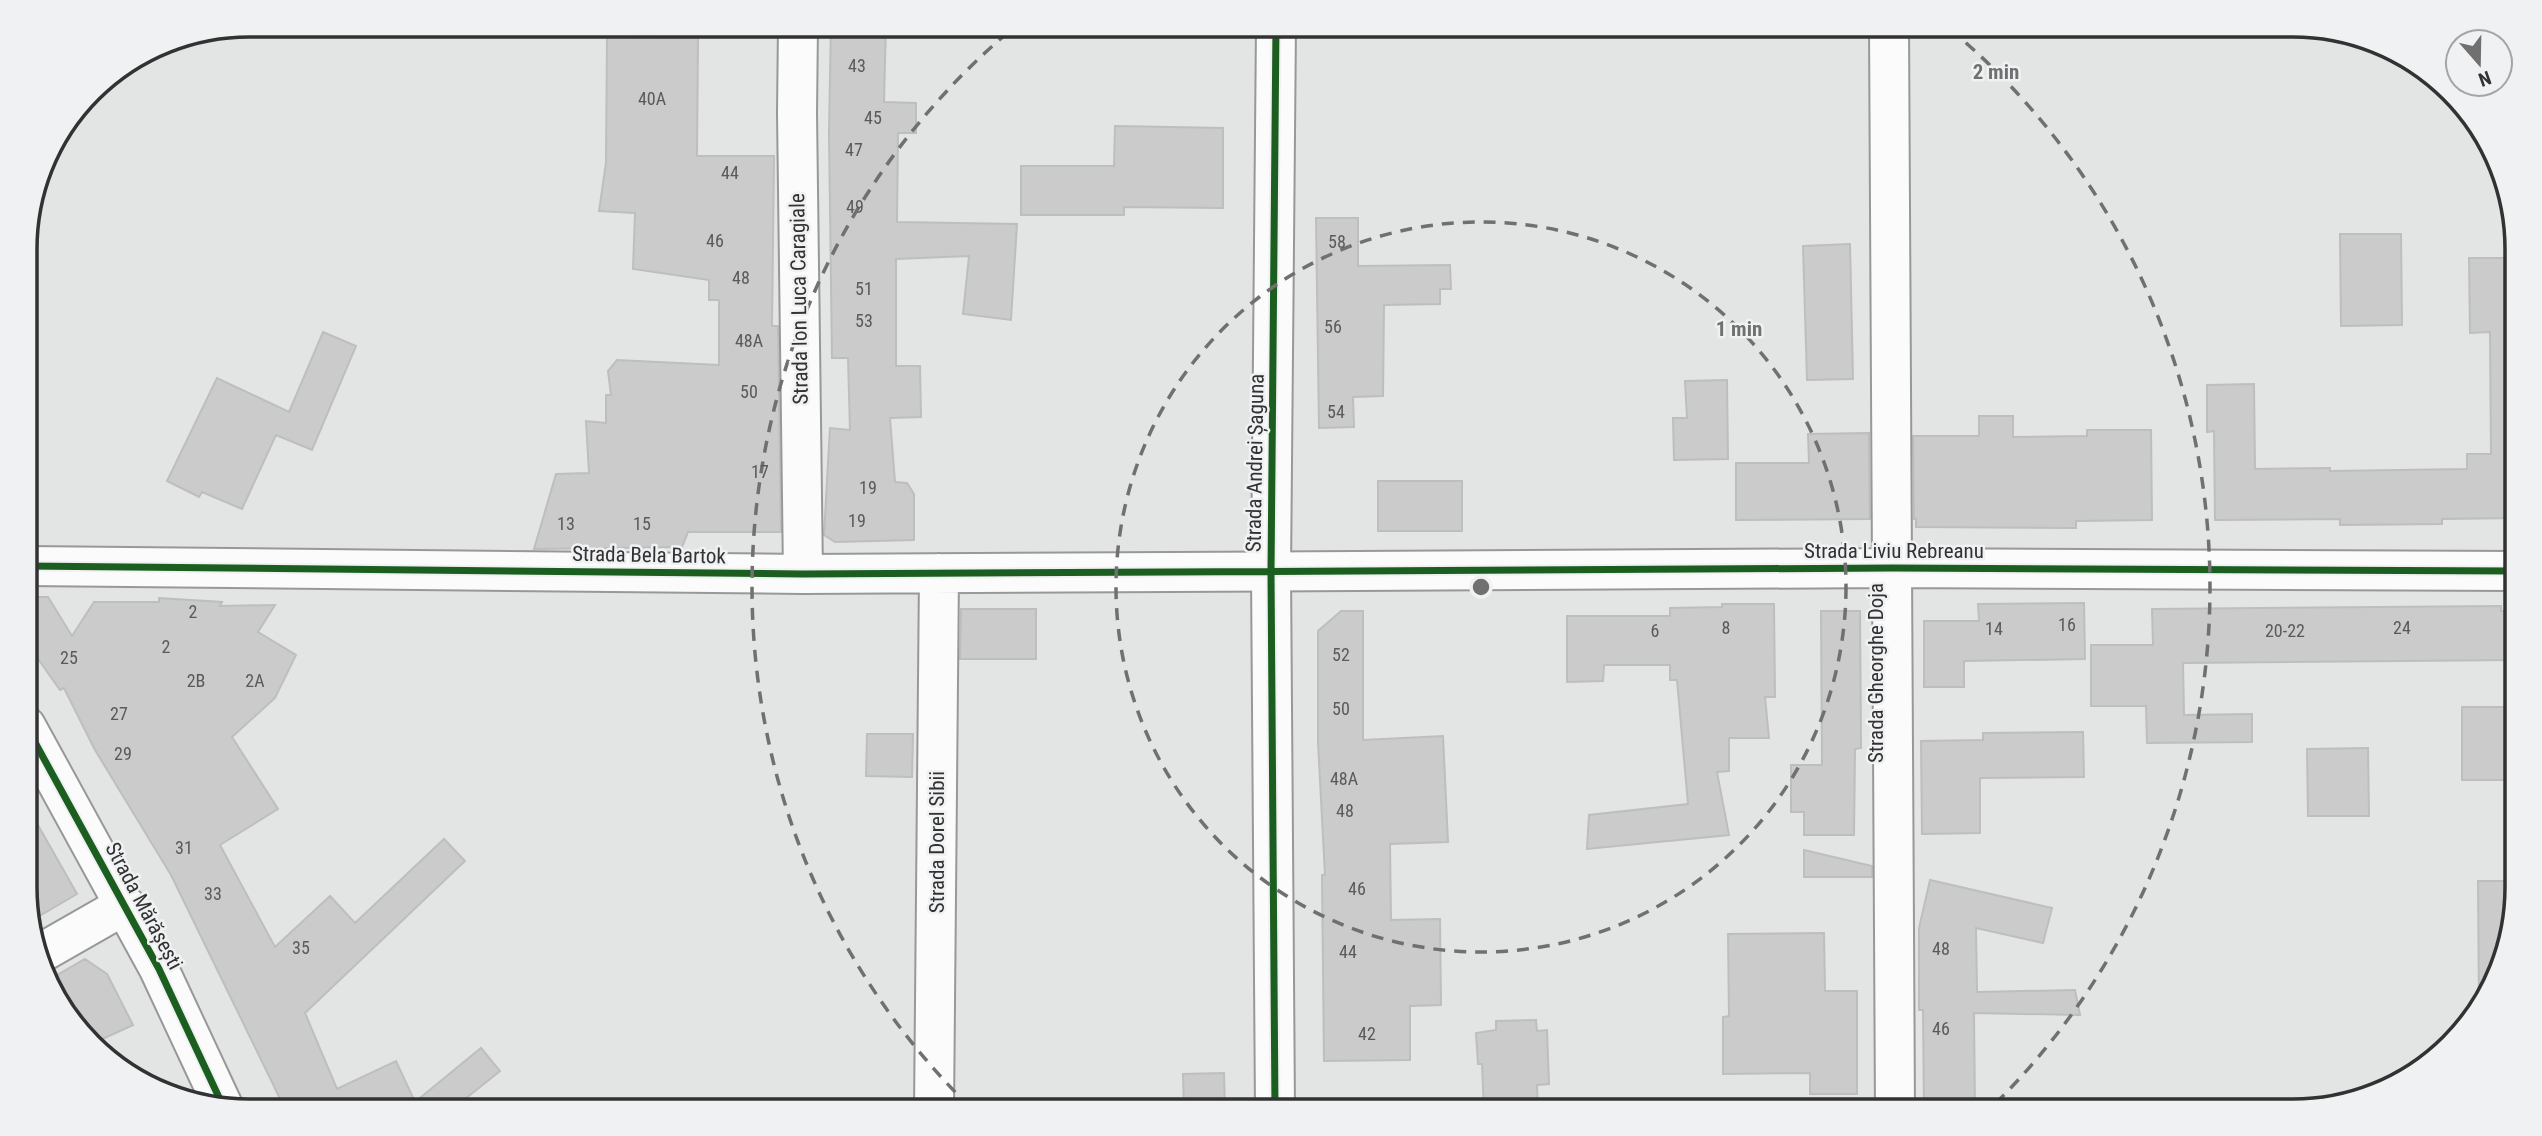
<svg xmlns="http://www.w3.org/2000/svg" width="2542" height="1136" viewBox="0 0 2542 1136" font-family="'Roboto Condensed',sans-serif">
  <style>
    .building { fill: #cbcbcc; stroke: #bdbebe; stroke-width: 2 }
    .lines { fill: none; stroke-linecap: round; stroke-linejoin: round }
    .minor-casing { stroke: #989898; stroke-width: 42 }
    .major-casing { stroke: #989898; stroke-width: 42 }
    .minor { stroke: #fbfbfb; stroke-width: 38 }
    .major { stroke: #fbfbfb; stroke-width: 38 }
    .cycleway-casing { stroke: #f0f1f2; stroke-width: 11 }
    .cycleway { stroke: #1b5e20; stroke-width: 7 }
    .ring { fill: none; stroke: #707071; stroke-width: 3.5; stroke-dasharray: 12 9 }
    .labels { text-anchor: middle; stroke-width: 5; stroke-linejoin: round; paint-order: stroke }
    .number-label { font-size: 18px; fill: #5a5a5b }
    .street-label { font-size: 21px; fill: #323233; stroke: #f0f1f2 }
    .rim { fill: none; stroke: #323233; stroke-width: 3.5 }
    .centre { fill: #707071; stroke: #f0f1f2; stroke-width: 3.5 }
    .ring-label { font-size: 21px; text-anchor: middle; font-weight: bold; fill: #707071; stroke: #f0f1f2; stroke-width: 5; stroke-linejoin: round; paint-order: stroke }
  </style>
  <rect width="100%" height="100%" fill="#e3e4e4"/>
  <path class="building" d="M831,24H886L884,102L916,103V133H898L897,222L1017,224L1011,320L963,314L969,256L896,259V366H920L921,417L890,418L895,482L907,483L914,494V540L835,542L824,535L830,428L850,430L848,358H832L829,133Z
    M607,37L698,38L697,156H774L772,326H778L781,532H688L682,547L534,549L556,474L589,473L586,421L606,423V395H611L608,371L617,360L719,365V300H709V280L633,269L635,213L599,211L606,163Z
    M1115,126L1223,128V208L1124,207V215H1021V166H1114Z
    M1316,218H1358V266L1450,265L1451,289H1440V304L1384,305L1383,396L1353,397L1354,427L1319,428Z
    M2340,234H2401L2402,325L2341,326Z
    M1850,244L1853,379L1807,380L1803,246Z
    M2469,258H2516V518L2442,519V524L2340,525V519L2215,520L2214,431L2207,432V385L2254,384L2255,469L2330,468V471L2467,469V454H2491L2490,332L2470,333Z
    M323,332L356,346L312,450L276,435L242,509L202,492L199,497L167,481L217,378L289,412Z
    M1727,380L1728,459L1674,460L1673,418H1687L1685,381Z
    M1979,416H2013V437L2087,436V430H2151L2152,520L2076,521V528L1916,527V519H1914L1913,436H1979Z
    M1869,433L1870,519L1736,520V463H1809L1808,434Z
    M1378,481H1462V531H1378Z
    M26,597H48L72,636L94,602H159V598L222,602L220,606L275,605L258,632L296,655L275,698L232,737L278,809L220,845L275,947L330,896L355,923L444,839L465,861L305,1013L337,1089L396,1061L415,1102L481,1048L500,1071L450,1111H286L171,875L95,750L64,688L60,690L26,642Z
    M2084,603L2085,659L1964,661V687H1924V621H1979L1978,604Z
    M1722,604H1774L1775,697H1765L1769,738H1729V771L1717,772L1729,835L1587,849L1589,815L1688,804L1677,680H1670V665H1604L1603,681L1567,682V616H1670V608L1722,607Z
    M2501,606V611H2517V660L2183,663L2184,715L2252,714V742L2147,743L2146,706H2091V645H2153L2152,609Z
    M961,609H1036V659H960Z
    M1341,611H1363V740L1443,736L1448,842L1390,844L1391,920L1440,919L1441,1005L1410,1006V1060L1324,1061L1322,875H1325L1318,742V631Z
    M1821,611H1860L1861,748L1855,749L1854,835H1804V812H1791V765H1822Z
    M2462,707H2517V780H2462Z
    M2083,732L2084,777L1980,778V833L1922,834L1921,741L1983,740V733Z
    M867,734H913L912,777L866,776Z
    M2368,748L2369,816H2308L2307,749Z
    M26,804L77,894L29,922L26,916Z
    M1804,850L1872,866V877H1804Z
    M1930,880L2052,908L2043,943L1976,928L1977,992L2075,990L2080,1015L1974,1013L1975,1111H1924L1923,1010H1919V928Z
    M2478,881H2517L2500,973L2479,1007Z
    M1824,933L1825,991H1857V1094H1810V1073L1723,1074V1017L1729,1016L1728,934Z
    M85,959L107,974L133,1025L96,1042L71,1023L52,978Z
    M1536,1020L1537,1031L1547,1030L1549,1084L1537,1085L1538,1111H1484L1482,1064H1478L1476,1033L1496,1030V1021Z
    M1224,1073L1225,1111H1184L1183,1074Z"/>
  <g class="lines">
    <defs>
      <path id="minor" d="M798,25L797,113L803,574
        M1889,25L1895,1111
        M26,566L803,574L1893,568L2517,571
        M26,726L159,969L223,1106
        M41,953L125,905
        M934,1111L939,573"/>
      <path id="major" d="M1275,1111L1271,572L1276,25"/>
    </defs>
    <use href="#minor" class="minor-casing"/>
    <use href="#major" class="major-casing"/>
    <use href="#minor" class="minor"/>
    <use href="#major" class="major"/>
    <defs>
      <path id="cycleway" d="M26,566L803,574L1893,568L2517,571
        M26,726L159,969L223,1106
        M1275,1111L1271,572L1276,25"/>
    </defs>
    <use href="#cycleway" class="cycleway-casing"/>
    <use href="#cycleway" class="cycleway"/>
  </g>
  <g class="ring">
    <circle cx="1481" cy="587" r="365"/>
    <path d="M970 1107A729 729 0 0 1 1012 29M1950 29A729 729 0 0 1 1992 1107"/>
  </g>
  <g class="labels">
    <g class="number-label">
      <text x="857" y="72">43</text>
      <text x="652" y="105">40A</text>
      <text x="873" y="124">45</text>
      <text x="854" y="156">47</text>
      <text x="730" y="179">44</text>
      <text x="855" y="213">49</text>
      <text x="715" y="247">46</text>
      <text x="1337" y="248">58</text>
      <text x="741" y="284">48</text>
      <text x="864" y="295">51</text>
      <text x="864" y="327">53</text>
      <text x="1333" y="333">56</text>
      <text x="749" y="347">48A</text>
      <text x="749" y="398">50</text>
      <text x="1336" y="418">54</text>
      <text x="760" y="478">17</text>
      <text x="868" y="494">19</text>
      <text x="857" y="527">19</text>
      <text x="566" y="530">13</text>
      <text x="642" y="530">15</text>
      <text x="193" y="618">2</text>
      <text x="2067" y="631">16</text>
      <text x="1726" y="634">8</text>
      <text x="2402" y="634">24</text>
      <text x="1994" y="635">14</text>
      <text x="1655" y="637">6</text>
      <text x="2285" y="637">20-22</text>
      <text x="166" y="653">2</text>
      <text x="1341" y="661">52</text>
      <text x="69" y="664">25</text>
      <text x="196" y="687">2B</text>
      <text x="255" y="687">2A</text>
      <text x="1341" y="715">50</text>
      <text x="119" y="720">27</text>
      <text x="123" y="760">29</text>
      <text x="1344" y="785">48A</text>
      <text x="1345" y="817">48</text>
      <text x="184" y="854">31</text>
      <text x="1357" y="895">46</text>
      <text x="213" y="900">33</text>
      <text x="301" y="954">35</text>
      <text x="1941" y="955">48</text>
      <text x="1348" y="958">44</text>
      <text x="1941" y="1035">46</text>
      <text x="1367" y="1040">42</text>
    </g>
    <g class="street-label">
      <text transform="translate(799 299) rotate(-91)" y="7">Strada Ion Luca Caragiale</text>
      <text transform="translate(1255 463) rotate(-89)" y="7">Strada Andrei Șaguna</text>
      <text x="1894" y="558">Strada Liviu Rebreanu</text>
      <text transform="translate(649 555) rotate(1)" y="7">Strada Bela Bartok</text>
      <text transform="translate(1876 673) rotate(-90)" y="7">Strada Gheorghe Doja</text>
      <text transform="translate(937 842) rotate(-90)" y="7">Strada Dorel Sibii</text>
      <text transform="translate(144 906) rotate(62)" y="7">Strada Mărășești</text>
    </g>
  </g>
  <path d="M0 0H2542V1136H0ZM249 37H2293A212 212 0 0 1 2505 249V887A212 212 0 0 1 2293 1099H249A212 212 0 0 1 37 887V249A212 212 0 0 1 249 37Z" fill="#f0f1f2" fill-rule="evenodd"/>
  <path class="rim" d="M249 37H2293A212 212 0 0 1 2505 249V887A212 212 0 0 1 2293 1099H249A212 212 0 0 1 37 887V249A212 212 0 0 1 249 37Z"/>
  <circle cx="1481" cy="587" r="10" class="centre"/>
  <g class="ring-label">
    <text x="1996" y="79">2 min</text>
    <text x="1739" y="336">1 min</text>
  </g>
  <g transform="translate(2479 63) rotate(160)"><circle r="33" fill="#f0f1f2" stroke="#a4a5a6" stroke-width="2"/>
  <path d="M0-5L12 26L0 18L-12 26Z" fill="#707071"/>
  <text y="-10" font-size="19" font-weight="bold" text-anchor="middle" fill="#323233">N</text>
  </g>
</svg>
